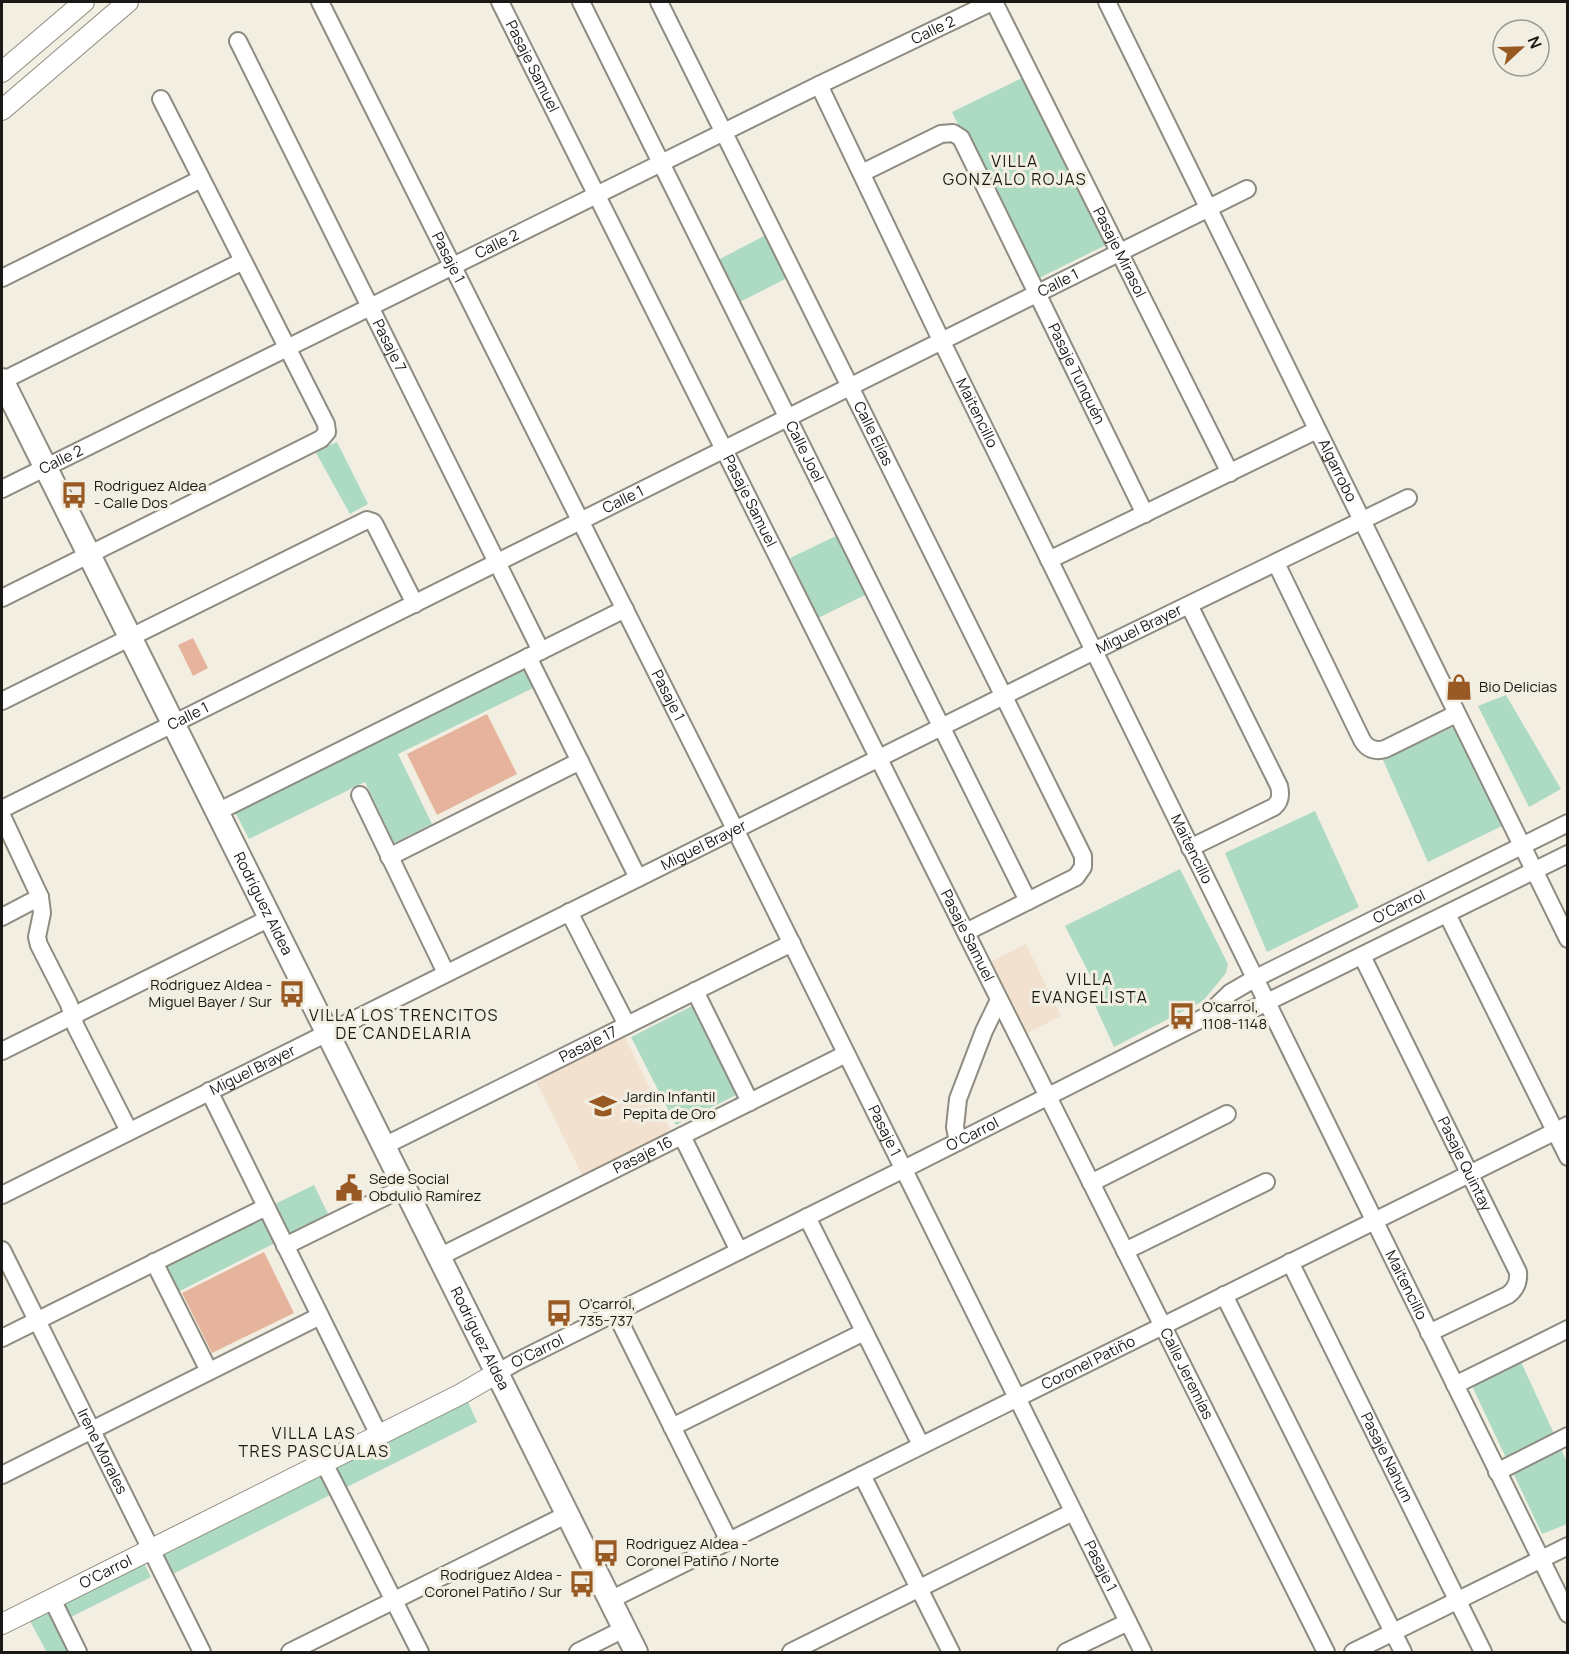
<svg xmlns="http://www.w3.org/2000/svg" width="1569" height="1654" viewBox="0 0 1569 1654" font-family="Manrope,sans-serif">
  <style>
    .education { fill: #f3e1d0 }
    .green { fill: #acdac3 }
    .building { fill: #e6b49c }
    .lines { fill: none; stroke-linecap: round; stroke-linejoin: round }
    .minor-casing { stroke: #8e8b80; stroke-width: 20 }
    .tertiary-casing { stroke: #8e8b80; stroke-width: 22 }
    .secondary-casing { stroke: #8e8b80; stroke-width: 26 }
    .minor { stroke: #fff; stroke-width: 16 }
    .tertiary { stroke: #fff; stroke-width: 20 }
    .secondary { stroke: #fff; stroke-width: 22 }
    .labels { text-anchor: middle; stroke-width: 6; stroke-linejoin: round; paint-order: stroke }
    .street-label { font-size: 15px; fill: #1b1915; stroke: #f2efe2 }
    .poi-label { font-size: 15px; fill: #1b1915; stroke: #f2efe2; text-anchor: start }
    .neighbourhood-label { font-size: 16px; letter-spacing: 1.5px; fill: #1b1915; stroke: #f2efe2 }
  </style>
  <rect width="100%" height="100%" fill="#f2efe2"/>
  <path class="education" d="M1026,944L1061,1016L1024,1035L988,963Z
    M625,1037L671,1131L582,1175L536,1081Z"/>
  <path class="green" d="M1024,77L1106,245L1035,280L952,112Z
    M768,234L789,277L740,302L718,260Z
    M337,442L368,504L350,514L315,451Z
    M838,535L867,594L818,618L790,558Z
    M524,667L533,688L398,754L432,824L394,843L365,782L249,839L235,812Z
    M1506,695L1561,789L1529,807L1478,706Z
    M1453,727L1502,826L1428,862L1383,760Z
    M1315,811L1359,907L1267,952L1225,853Z
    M1180,869L1228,964L1226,973L1203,1001L1114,1047L1094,1003L1102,999L1065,926Z
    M692,1006L738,1094L676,1125L631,1037Z
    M314,1185L329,1216L294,1233L284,1231L271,1206Z
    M256,1217L263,1220L275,1243L176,1293L164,1268L167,1260Z
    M1521,1362L1567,1462V1524L1542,1534L1472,1386Z
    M468,1402L477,1422L343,1489L333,1469Z
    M324,1474L334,1493L173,1574L163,1555Z
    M144,1563L151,1577L67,1619L60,1604Z
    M50,1611L71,1652H44L46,1651L30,1621Z"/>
  <path class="building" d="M193,638L208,668L193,676L178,645Z
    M487,714L517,774L437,815L407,754Z
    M264,1252L294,1313L212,1353L182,1293Z"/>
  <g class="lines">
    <defs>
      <g id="minor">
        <path id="s1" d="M320,2L735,829L1143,1652"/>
        <path id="s2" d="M500,2L1326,1652"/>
        <path id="s3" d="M581,2L1028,901"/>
        <path id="s4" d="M659,2L1083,856V867L1076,877L966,932"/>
        <path id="s5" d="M994,2L1230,473"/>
        <path id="s6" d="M1107,2L1568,939"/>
        <path id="s7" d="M238,41L541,651"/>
        <path id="s8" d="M819,85L942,342L1568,1614"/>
        <path id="s9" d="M862,173L941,134L953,133L961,138L1145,514"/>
        <path d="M2,278L201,179"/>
        <path d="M2,381L243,261"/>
        <path id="s10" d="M2,489L819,85L992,2"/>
        <path d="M1049,560L1317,430"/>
        <path d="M1276,563L1362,740C1367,749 1375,752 1385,749L1456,714"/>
        <path d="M2,598L321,439L327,432L326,424L161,99"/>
        <path d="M1189,605L1279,786C1281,794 1281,801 1274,807L1190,848"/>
        <path d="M528,657L638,878"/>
        <path d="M2,701L367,520L373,522L375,525L415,604"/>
        <path d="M360,795L446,973"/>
        <path id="s11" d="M2,809L1247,189"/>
        <path d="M217,812L625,609"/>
        <path d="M2,816L40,897L42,913L37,937L39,945L69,1004L76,1027L129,1131"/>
        <path d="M389,857L580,761"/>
        <path d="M569,912L627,1025"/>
        <path d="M1447,914L1568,1157"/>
        <path d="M2,917L40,897"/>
        <path id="s12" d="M1362,956L1518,1272C1519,1282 1516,1289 1508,1295L1429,1333"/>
        <path d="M695,991L750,1102"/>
        <path d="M1205,1017L1230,1016L1253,1009L1568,854"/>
        <path d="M2,1051L270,918"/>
        <path d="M209,1091L379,1435"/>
        <path d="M682,1136L739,1251"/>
        <path d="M958,1142L955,1127L958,1099L984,1031L999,1000"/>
        <path id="s13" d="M384,1146L792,943"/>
        <path d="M1091,1183L1227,1114"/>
        <path id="s14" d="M2,1195L1094,651L1408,498"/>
        <path d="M807,1217L921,1445"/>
        <path d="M285,1246L405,1187"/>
        <path id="s15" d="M2,1250L202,1652"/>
        <path d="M1125,1251L1266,1182"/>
        <path id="s16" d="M439,1257L846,1054"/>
        <path d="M154,1262L209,1371"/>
        <path id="s17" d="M1290,1262L1483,1652"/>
        <path d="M1224,1295L1403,1652"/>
        <path d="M615,1312L729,1541"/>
        <path d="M2,1338L266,1207"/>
        <path id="s18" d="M497,1373L516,1362L904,1169L1205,1017L1230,993L1254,979L1568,823"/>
        <path d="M1455,1385L1568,1329"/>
        <path d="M672,1427L864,1332"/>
        <path d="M324,1463L420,1652"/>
        <path d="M1497,1472L1568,1436"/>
        <path d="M2,1475L320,1316"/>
        <path d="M862,1475L951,1652"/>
        <path d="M52,1599L78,1652"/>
        <path id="s19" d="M610,1600L1568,1125"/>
        <path d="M290,1652L568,1514"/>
        <path d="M578,1652L624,1629"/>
        <path d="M791,1652L1073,1512"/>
        <path d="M1066,1652L1128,1622"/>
        <path d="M1353,1652L1568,1546"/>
      </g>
      <g id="tertiary">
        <path d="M2,72L84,2"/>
        <path d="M2,110L128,2"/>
        <path id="s20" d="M2,1624L461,1394L497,1373"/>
      </g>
      <g id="secondary">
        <path id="s21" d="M2,380L636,1652"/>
      </g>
    </defs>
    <use href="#minor" class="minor-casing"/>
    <use href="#tertiary" class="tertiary-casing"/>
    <use href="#secondary" class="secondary-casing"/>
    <use href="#minor" class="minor"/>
    <use href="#tertiary" class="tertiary"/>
    <use href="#secondary" class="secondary"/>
  </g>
  <defs>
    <symbol id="bus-bare" viewBox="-9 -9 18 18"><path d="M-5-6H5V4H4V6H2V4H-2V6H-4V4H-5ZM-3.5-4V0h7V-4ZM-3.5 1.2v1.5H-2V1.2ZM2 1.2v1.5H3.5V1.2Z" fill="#995923" stroke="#f2efe2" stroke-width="2.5" paint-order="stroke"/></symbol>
    <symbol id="shop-bare" viewBox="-9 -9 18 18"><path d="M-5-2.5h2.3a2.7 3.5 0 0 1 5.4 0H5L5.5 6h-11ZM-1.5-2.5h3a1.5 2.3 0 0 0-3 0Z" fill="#995923" stroke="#f2efe2" stroke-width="2.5" paint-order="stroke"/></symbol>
    <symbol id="school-bare" viewBox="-9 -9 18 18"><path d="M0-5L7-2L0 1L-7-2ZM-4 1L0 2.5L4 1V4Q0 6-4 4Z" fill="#995923" stroke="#f2efe2" stroke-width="2.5" paint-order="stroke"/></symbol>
    <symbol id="civic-bare" viewBox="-9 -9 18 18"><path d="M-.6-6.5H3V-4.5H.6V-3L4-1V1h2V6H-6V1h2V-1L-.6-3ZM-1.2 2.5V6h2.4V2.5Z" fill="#995923" stroke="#f2efe2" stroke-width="2.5" paint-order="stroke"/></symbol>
  </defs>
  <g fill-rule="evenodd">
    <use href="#bus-bare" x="55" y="476" width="38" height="38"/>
    <use href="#shop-bare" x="1440" y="668" width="38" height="38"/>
    <use href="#bus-bare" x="273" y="975" width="38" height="38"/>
    <use href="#bus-bare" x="1163" y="997" width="38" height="38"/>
    <use href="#school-bare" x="584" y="1087" width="38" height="38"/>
    <use href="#civic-bare" x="330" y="1169" width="38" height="38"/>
    <use href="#bus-bare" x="540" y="1294" width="38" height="38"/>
    <use href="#bus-bare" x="587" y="1534" width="38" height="38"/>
    <use href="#bus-bare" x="563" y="1565" width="38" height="38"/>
  </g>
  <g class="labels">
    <g class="street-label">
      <text dy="5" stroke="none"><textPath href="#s10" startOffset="1038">Calle 2</textPath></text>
      <text dy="5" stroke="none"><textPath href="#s2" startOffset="72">Pasaje Samuel</textPath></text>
      <text dy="5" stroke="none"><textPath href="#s10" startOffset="552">Calle 2</textPath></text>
      <text dy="5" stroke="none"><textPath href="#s5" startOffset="280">Pasaje Mirasol</textPath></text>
      <text dy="5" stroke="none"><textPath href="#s1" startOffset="286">Pasaje 1</textPath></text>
      <text dy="5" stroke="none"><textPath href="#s11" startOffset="1180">Calle 1</textPath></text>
      <text dy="5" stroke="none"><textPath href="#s7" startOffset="340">Pasaje 7</textPath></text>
      <text dy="5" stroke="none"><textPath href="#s9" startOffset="372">Pasaje Tunquén</textPath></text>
      <text dy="5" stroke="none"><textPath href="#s8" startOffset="364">Maitencillo</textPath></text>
      <text dy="5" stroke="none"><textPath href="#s4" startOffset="482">Calle Elías</textPath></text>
      <text dy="5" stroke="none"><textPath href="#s3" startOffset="502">Calle Joel</textPath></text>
      <text dy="5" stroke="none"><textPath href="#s10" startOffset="66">Calle 2</textPath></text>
      <text dy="5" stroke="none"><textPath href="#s6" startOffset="522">Algarrobo</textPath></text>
      <text dy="5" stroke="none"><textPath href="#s11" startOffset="694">Calle 1</textPath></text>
      <text dy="5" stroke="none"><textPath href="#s2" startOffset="558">Pasaje Samuel</textPath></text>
      <text dy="5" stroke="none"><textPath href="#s14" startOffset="1270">Miguel Brayer</textPath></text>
      <text dy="5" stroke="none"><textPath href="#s1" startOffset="776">Pasaje 1</textPath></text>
      <text dy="5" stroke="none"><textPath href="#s11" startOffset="208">Calle 1</textPath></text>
      <text dy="5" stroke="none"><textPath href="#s14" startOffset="784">Miguel Brayer</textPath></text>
      <text dy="5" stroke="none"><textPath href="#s8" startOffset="850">Maitencillo</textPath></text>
      <text dy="5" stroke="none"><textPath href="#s21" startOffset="585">Rodríguez Aldea</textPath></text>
      <text dy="5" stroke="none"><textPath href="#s18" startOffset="1017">O'Carrol</textPath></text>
      <text dy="5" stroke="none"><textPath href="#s2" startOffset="1044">Pasaje Samuel</textPath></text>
      <text dy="5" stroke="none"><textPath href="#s13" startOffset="228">Pasaje 17</textPath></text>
      <text dy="5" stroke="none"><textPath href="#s14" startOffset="280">Miguel Brayer</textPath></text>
      <text dy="5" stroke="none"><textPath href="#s1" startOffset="1262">Pasaje 1</textPath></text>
      <text dy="5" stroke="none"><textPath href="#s18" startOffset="532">O'Carrol</textPath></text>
      <text dy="5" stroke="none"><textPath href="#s16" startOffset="228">Pasaje 16</textPath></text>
      <text dy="5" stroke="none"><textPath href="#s12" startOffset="232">Pasaje Quintay</textPath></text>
      <text dy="5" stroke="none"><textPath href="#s8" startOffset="1336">Maitencillo</textPath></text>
      <text dy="5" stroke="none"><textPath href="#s21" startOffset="1071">Rodríguez Aldea</textPath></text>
      <text dy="5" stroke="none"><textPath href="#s18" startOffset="46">O'Carrol</textPath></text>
      <text dy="5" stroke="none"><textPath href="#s19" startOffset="534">Coronel Patiño</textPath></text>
      <text dy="5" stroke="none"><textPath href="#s2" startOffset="1534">Calle Jeremías</textPath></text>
      <text dy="5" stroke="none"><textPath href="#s15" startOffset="225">Irene Morales</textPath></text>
      <text dy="5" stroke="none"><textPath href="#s17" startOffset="218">Pasaje Nahum</textPath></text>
      <text dy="5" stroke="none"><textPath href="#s1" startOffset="1748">Pasaje 1</textPath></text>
      <text dy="5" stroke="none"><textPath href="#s20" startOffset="116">O'Carrol</textPath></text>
    </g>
    <g class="poi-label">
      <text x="94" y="491">Rodriguez Aldea<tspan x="94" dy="17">- Calle Dos</tspan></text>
      <text x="1479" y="692">Bio Delicias</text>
      <text x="272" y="990" text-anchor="end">Rodriguez Aldea -<tspan x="272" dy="17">Miguel Bayer / Sur</tspan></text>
      <text x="1202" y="1012">O'carrol,<tspan x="1202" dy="17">1108-1148</tspan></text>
      <text x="623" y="1102">Jardin Infantil<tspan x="623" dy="17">Pepita de Oro</tspan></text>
      <text x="369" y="1184">Sede Social<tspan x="369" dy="17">Obdulio Ramírez</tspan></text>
      <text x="579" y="1309">O'carrol,<tspan x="579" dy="17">735-737</tspan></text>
      <text x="626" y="1549">Rodriguez Aldea -<tspan x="626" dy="17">Coronel Patiño / Norte</tspan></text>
      <text x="562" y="1580" text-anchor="end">Rodriguez Aldea -<tspan x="562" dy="17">Coronel Patiño / Sur</tspan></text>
    </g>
    <g class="neighbourhood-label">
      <text x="1015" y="167">VILLA<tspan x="1015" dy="18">GONZALO ROJAS</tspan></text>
      <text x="1090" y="985">VILLA<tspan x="1090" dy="18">EVANGELISTA</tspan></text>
      <text x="404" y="1021">VILLA LOS TRENCITOS<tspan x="404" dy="18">DE CANDELARIA</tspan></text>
      <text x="314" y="1439">VILLA LAS<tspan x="314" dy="18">TRES PASCUALAS</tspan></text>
    </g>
  </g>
  <rect width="1569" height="1654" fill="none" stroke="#1b1915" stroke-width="6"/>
  <g transform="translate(1521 48) rotate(68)"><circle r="28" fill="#f2efe2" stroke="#9c9990" stroke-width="1.5"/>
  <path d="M0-4.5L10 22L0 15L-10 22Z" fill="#995923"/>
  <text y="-9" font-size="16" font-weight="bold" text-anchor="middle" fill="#1b1915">N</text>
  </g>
</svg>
